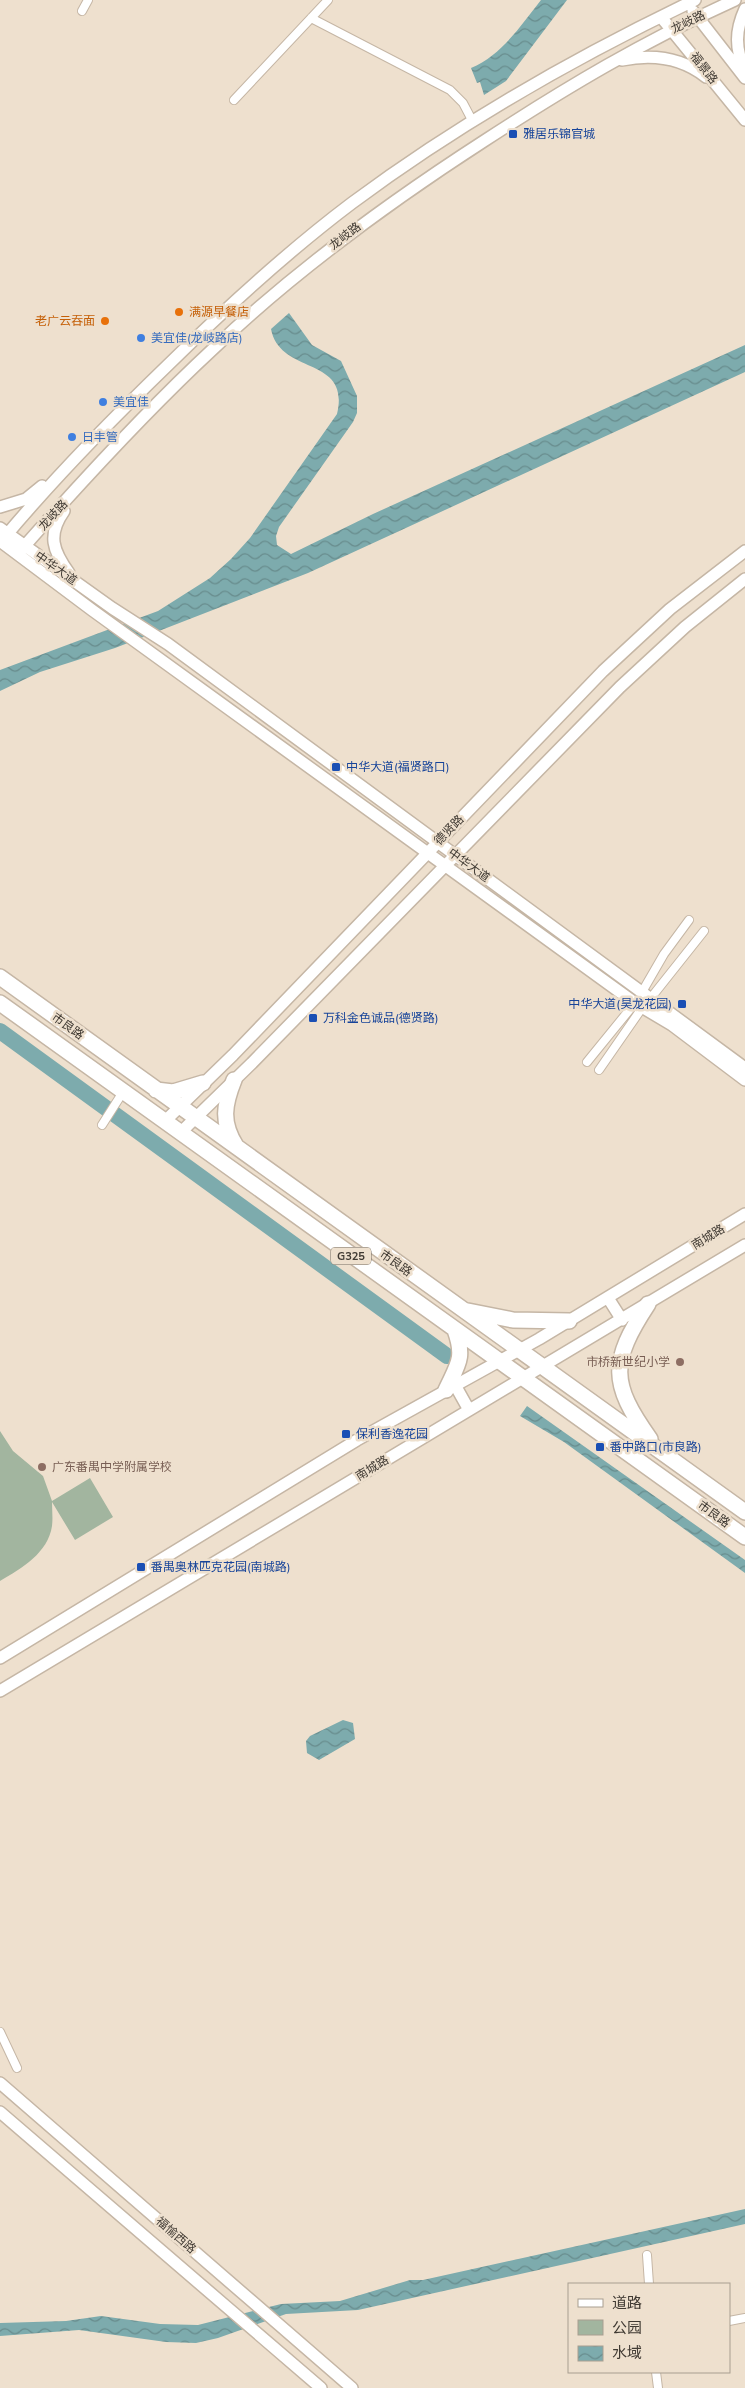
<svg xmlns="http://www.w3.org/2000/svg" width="745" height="2388" viewBox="0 0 745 2388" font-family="Mulish,'Noto Sans SC',sans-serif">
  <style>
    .green { fill: #a2b59f }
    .water { fill: url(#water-waves) }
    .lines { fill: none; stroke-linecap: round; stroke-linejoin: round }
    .river { stroke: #7dabad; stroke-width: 16 }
    .street-casing { stroke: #c5b6a5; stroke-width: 10 }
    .secondary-casing { stroke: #c5b6a5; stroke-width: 14 }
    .highway-casing { stroke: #c5b6a5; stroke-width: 18 }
    .street { stroke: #fff; stroke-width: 8 }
    .secondary { stroke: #fff; stroke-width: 11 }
    .highway { stroke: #fff; stroke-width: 15 }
    .transit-dot { fill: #1a4fb4; stroke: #eee0ce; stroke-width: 2 }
    .food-dot { fill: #e8710a; stroke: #eee0ce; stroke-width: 2 }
    .shop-dot { fill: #3f7fe0; stroke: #eee0ce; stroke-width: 2 }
    .education-dot { fill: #8d6e63; stroke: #eee0ce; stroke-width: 2 }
    .labels { text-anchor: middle; stroke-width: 5; stroke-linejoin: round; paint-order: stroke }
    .shield { fill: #eee0ce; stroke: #746c62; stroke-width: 1 }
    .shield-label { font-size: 11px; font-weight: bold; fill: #403a33 }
    .street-label { font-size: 12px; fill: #403a33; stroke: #eee0ce }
    .transit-label { font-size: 12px; fill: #164399; stroke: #eee0ce; text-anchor: start }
    .food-label { font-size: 12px; fill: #c56008; stroke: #eee0ce; text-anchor: start }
    .shop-label { font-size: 12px; fill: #366cbe; stroke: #eee0ce; text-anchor: start }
    .education-label { font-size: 12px; fill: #785e54; stroke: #eee0ce; text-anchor: end }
  </style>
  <defs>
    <pattern id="water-waves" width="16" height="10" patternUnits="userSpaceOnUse" patternTransform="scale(1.25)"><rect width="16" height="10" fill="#7dabad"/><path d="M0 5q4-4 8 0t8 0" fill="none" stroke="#688c8d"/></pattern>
  </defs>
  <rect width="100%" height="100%" fill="#eee0ce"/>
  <path class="green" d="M0,1431L13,1451L43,1476L52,1501L90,1478L113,1517L75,1540L52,1502C52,1510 53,1518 52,1526C48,1553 22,1568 0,1581Z"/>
  <path class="water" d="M541,0H567L506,81L484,95L480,82L477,83L471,68C502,55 521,25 541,0Z
    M289,313L312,345L341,361L357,396V413L353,422L279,527L276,536L277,545L291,554L373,514L745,345V372L308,573L115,648L40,672L0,691V670L158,611L210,578L231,559L250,538L337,414C351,355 280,376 271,329Z
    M527,1406L745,1560V1573L564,1442L520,1416Z
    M343,1720L353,1723L355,1739L319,1760L307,1753L306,1741L310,1736Z
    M745,2209V2224L358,2310L286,2314L218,2338L196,2343L166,2342L79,2330L0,2336V2323L66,2321L101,2316L160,2324L198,2325L281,2304L340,2301L410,2280H423Z"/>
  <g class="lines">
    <path class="river" d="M0,1031L447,1356"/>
    <defs>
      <path id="street" d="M82,11L88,0
        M311,18L450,90L463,103L473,122
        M234,100L328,0
        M642,992L664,954L689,920
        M650,999L704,931
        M587,1062L635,1003
        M599,1070L642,1008
        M102,1125L123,1092
        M0,2032L17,2068
        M647,2255L649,2284
        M729,2321L745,2318
        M656,2372L658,2388"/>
      <path id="secondary" d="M745,9C735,31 735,48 745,71
        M693,11L745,78
        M661,17L745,120
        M622,60C652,54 681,57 706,77
        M0,507L26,499L42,486
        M64,511C47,535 53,551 69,573
        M0,528L112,608L168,644L745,1068
        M4,538C55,477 111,420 169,364C227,307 287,252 352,203C458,124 576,57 695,0
        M0,541L92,610L635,1003L672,1025L745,1080
        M21,550C82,481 145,412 213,349C296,270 388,203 484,141C567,87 644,41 735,0
        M164,1122L233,1055L603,671L670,609L745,551
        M180,1133L252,1063L620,687L685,627L745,579
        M608,1298L622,1320
        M455,1385L469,1410
        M0,1658L357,1440L539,1339L745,1214
        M0,1691L745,1245
        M0,2083L352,2388
        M0,2112L321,2388"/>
      <path id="highway" d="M0,977L745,1512
        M0,1003L745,1537
        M234,1080C224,1105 221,1122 236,1146
        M156,1090L173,1092L203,1083
        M648,1304C610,1362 610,1383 650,1439
        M468,1311L513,1320L569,1321
        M446,1390C458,1364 465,1358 455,1330"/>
    </defs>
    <use href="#street" class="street-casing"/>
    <use href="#secondary" class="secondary-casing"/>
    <use href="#highway" class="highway-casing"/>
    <use href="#street" class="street"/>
    <use href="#secondary" class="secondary"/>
    <use href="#highway" class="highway"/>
  </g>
  <g class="transit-dot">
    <rect x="508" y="129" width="10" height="10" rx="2.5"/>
    <rect x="331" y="762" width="10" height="10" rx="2.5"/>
    <rect x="677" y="999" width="10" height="10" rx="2.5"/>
    <rect x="308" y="1013" width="10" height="10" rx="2.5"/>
    <rect x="341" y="1429" width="10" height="10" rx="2.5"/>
    <rect x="595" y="1442" width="10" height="10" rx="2.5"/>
    <rect x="136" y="1562" width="10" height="10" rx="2.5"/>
  </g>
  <g class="food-dot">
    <circle cx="179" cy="312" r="5"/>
    <circle cx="105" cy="321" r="5"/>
  </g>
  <g class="shop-dot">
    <circle cx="141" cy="338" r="5"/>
    <circle cx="103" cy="402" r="5"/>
    <circle cx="72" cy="437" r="5"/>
  </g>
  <g class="education-dot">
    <circle cx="680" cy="1362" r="5"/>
    <circle cx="42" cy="1467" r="5"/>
  </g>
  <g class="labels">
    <rect class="shield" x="331" y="1247.5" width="40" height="17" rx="4"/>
    <g class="shield-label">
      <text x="351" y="1260">G325</text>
    </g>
    <g class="street-label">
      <text transform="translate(688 22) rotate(-26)" y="4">龙岐路</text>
      <text transform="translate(704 68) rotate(52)" y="4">福景路</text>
      <text transform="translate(345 236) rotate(-38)" y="4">龙岐路</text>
      <text transform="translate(53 515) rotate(-47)" y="4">龙岐路</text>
      <text transform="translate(56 568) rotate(35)" y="4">中华大道</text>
      <text transform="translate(449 830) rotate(-46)" y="4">德贤路</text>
      <text transform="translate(469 865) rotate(36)" y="4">中华大道</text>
      <text transform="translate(68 1026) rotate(36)" y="4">市良路</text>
      <text transform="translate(708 1237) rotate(-31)" y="4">南城路</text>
      <text transform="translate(396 1263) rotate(35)" y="4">市良路</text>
      <text transform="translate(372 1468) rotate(-31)" y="4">南城路</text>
      <text transform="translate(714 1514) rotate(36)" y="4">市良路</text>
      <text transform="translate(176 2235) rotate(41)" y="4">福愉西路</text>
    </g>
    <g class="transit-label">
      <text x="523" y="138">雅居乐锦官城</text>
      <text x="346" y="771">中华大道(福贤路口)</text>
      <text x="672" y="1008" text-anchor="end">中华大道(昊龙花园)</text>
      <text x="323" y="1022">万科金色诚品(德贤路)</text>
      <text x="356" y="1438">保利香逸花园</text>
      <text x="610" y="1451">番中路口(市良路)</text>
      <text x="151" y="1571">番禺奥林匹克花园(南城路)</text>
    </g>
    <g class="food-label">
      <text x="189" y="316">满源早餐店</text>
      <text x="95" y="325" text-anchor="end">老广云吞面</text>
    </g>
    <g class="shop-label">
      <text x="151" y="342">美宜佳(龙岐路店)</text>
      <text x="113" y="406">美宜佳</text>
      <text x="82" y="441">日丰管</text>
    </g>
    <g class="education-label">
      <text x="670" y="1366">市桥新世纪小学</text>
      <text x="52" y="1471" text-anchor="start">广东番禺中学附属学校</text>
    </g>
  </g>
  <rect x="568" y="2283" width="162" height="90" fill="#eee0ce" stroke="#a89e90"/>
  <rect x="578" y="2299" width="25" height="8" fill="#ffffff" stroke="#a89e90"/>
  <text x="612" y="2308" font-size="15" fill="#403a33">道路</text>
  <rect x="578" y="2320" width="25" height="15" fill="#a2b59f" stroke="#a89e90"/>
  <text x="612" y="2333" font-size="15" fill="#403a33">公园</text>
  <rect x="578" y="2346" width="25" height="15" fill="url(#water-waves)" stroke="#a89e90"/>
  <text x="612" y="2358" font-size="15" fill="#403a33">水域</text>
</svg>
